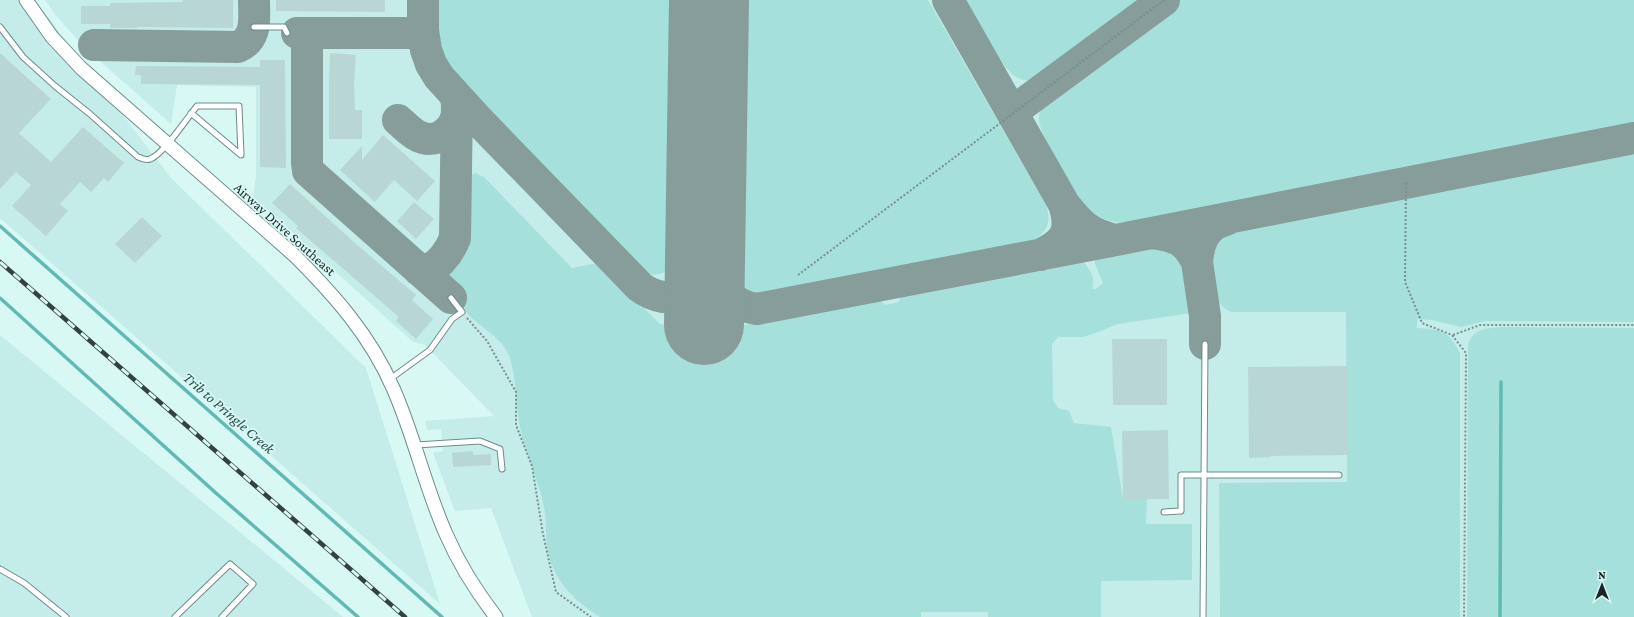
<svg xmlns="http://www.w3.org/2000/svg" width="1634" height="617" viewBox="0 0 1634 617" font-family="'Crimson Pro',serif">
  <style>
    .built { fill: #c4ede9 }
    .green { fill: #a5e0db }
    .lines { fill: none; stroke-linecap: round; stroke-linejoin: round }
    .stream { stroke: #60b9b3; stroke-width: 3.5 }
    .taxiway { stroke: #869d9a; stroke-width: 32 }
    .runway { stroke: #869d9a; stroke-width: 80 }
    .building { fill: #b8d7d4 }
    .service-casing { stroke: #6f8c89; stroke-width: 7 }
    .tertiary-casing { stroke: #6f8c89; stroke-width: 15 }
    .path { stroke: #798f8d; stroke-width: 2; stroke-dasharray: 2 2; stroke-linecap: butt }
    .service { stroke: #fff; stroke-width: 5 }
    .tertiary { stroke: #fff; stroke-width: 13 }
    .rail-casing { stroke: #334241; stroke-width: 4.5 }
    .rail { stroke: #d8f8f4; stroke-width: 3; stroke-dasharray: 9; stroke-linecap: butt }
    .labels { text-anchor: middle; stroke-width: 3.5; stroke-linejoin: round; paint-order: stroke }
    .street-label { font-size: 14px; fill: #192524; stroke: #d8f8f4 }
    .water-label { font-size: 15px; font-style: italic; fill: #264f4c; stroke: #d8f8f4 }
  </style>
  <rect width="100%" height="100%" fill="#d8f8f4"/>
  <path class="built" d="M0,0H35L171,178L366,368L440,604L0,218Z
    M45,0H1634V617H532L491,508L455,511L433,453L443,451L441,429L427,430L425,421L494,416L425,345L413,342L253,197L256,177V87L177,85L171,124L85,48L53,12Z
    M0,335L343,617H0Z"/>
  <path class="green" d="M437,0H681L678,252C677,255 677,259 676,262C672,270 657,278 648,273C646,272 643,269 641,267L459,79C435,50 436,36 437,0Z
    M736,0H928L1046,205C1052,223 1047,231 1032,242L776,291C750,295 739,291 733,266Z
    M966,0H1147L1045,76C1036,80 1026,83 1016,77C1002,69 975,17 966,0Z
    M1179,0H1634V124L1135,222C1121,224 1106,222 1094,213C1090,210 1086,206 1083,202C1074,192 1039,131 1039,121C1038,111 1044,102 1050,96Z
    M1634,153V322L1485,321L1461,327L1432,320L1417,319V328C1443,330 1447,329 1460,353V617H1220L1219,483L1347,482L1346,312H1231C1228,310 1223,308 1221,305C1215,295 1208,256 1213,246C1218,237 1226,233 1235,230Z
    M475,173L484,177L572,268L598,263L660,324L668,325H744L879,300L886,305L899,302L901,295L1082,260C1086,265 1092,272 1093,278C1094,282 1092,285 1093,289H1096L1103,283L1095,264V258C1111,255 1152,243 1165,247C1172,249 1178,254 1182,261C1189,274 1190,298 1191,313L1118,324L1093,334L1083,337H1058L1052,344L1053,400L1058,408L1069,411L1074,423L1111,427L1123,499H1147L1146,524H1192V580L1101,581V617H988V612H921V617H600C573,600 552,579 547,547C545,532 547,517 543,502C537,477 525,452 520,427C515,404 517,381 510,358C503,337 481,329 467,313C463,308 463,299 458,294C449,285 441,281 442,267L451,259L461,241L463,184L468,177Z
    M1501,327L1634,328V617H1467L1468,344C1475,328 1485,329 1501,327Z"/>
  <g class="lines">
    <path class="stream" d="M0,226L442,617
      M0,298L217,494L358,617
      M1500,617L1501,382"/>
    <path class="taxiway" d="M423,0V30L426,50L431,64L439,77L480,122L640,287C652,296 673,303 687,291C694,285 699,276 705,269C719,288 733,306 757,309L1116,240L1634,138
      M948,0L1064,204
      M297,33H413L420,28L423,21
      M318,33L311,35L307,42V163L308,171L451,298
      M94,45L238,47C258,38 254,18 254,0
      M1012,112L1164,0
      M398,120C404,125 410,132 418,136C435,145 454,132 457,114
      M1152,233C1176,236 1186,240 1197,262C1198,249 1202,233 1214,225C1218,222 1224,221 1228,219
      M1040,255C1065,242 1073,233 1064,204C1080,225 1090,234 1116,240
      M1197,262L1205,316V344
      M419,270C435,274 450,251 455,238L457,102L455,96"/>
    <path class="runway" d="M704,325L709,0"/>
  </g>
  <path class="building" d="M183,0H233V28L138,27V28H110V24H81V6H110V3L183,2Z
    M276,0H385V12L276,11Z
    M0,53L51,99L19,133L51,162L83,127L124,163L108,182L104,178L91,192L80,182L60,204L68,211L46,236L12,206L31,185L16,172L0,189Z
    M330,53L356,55L354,83L355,110H362V139H329V83Z
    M260,60H285L286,168L260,167V85L141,84V75H135L136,66L260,67Z
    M383,135L435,181L417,201L394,180L375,202L340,170L362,146V160Z
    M290,184L355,243L416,295L412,300L433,319L416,339L396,321L399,317L296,228L298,226L272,203Z
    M414,202L434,219L416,239L397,221Z
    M142,217L162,236L135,263L115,244Z
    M1112,339H1167V405H1113Z
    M1347,366L1348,455L1271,456V457L1249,458L1248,367Z
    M1168,430L1169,499H1123L1122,431Z
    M473,451V455L491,454V465L453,467L452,453Z"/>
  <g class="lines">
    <defs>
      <path id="service" d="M0,27L23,57L55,86L90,114L138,157C141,158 146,161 150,159C163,155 187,118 197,106H239L241,155L191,113
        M254,27H284L287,33
        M390,379L430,350L452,319L462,312L451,298
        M416,445L480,441L500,449L502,469
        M1164,512L1181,511V475H1339
        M0,569L24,583L66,617
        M175,617L230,564L253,584L222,617
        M1203,617L1205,344"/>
      <path id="tertiary" d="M26,0L52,37L81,68L294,255C334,295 370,335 393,388C414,435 425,487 446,534C459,564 476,591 496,617"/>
    </defs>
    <use href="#service" class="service-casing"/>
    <use href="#tertiary" class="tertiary-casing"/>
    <path class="path" d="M1406,183L1405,282L1422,323L1452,335L1466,353L1464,617
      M798,275L1164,0
      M467,318L487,341L516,392V425L532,466L543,534L556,592L591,617
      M1453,335L1480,325H1634"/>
    <use href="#service" class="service"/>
    <use href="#tertiary" class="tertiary"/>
    <defs>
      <path id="rail" d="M0,262L405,617"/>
    </defs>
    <use href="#rail" class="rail-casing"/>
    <use href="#rail" class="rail"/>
  </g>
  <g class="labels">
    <g class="street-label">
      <text transform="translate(285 229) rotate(42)" y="5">Airway Drive Southeast</text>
    </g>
    <g class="water-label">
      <text transform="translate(229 413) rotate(41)" y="5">Trib to Pringle Creek</text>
    </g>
  </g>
  <g transform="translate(1602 585)" stroke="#d8f8f4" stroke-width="3" paint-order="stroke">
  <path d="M0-3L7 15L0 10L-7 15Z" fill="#192524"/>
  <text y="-6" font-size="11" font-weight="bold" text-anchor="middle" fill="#192524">N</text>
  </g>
</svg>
